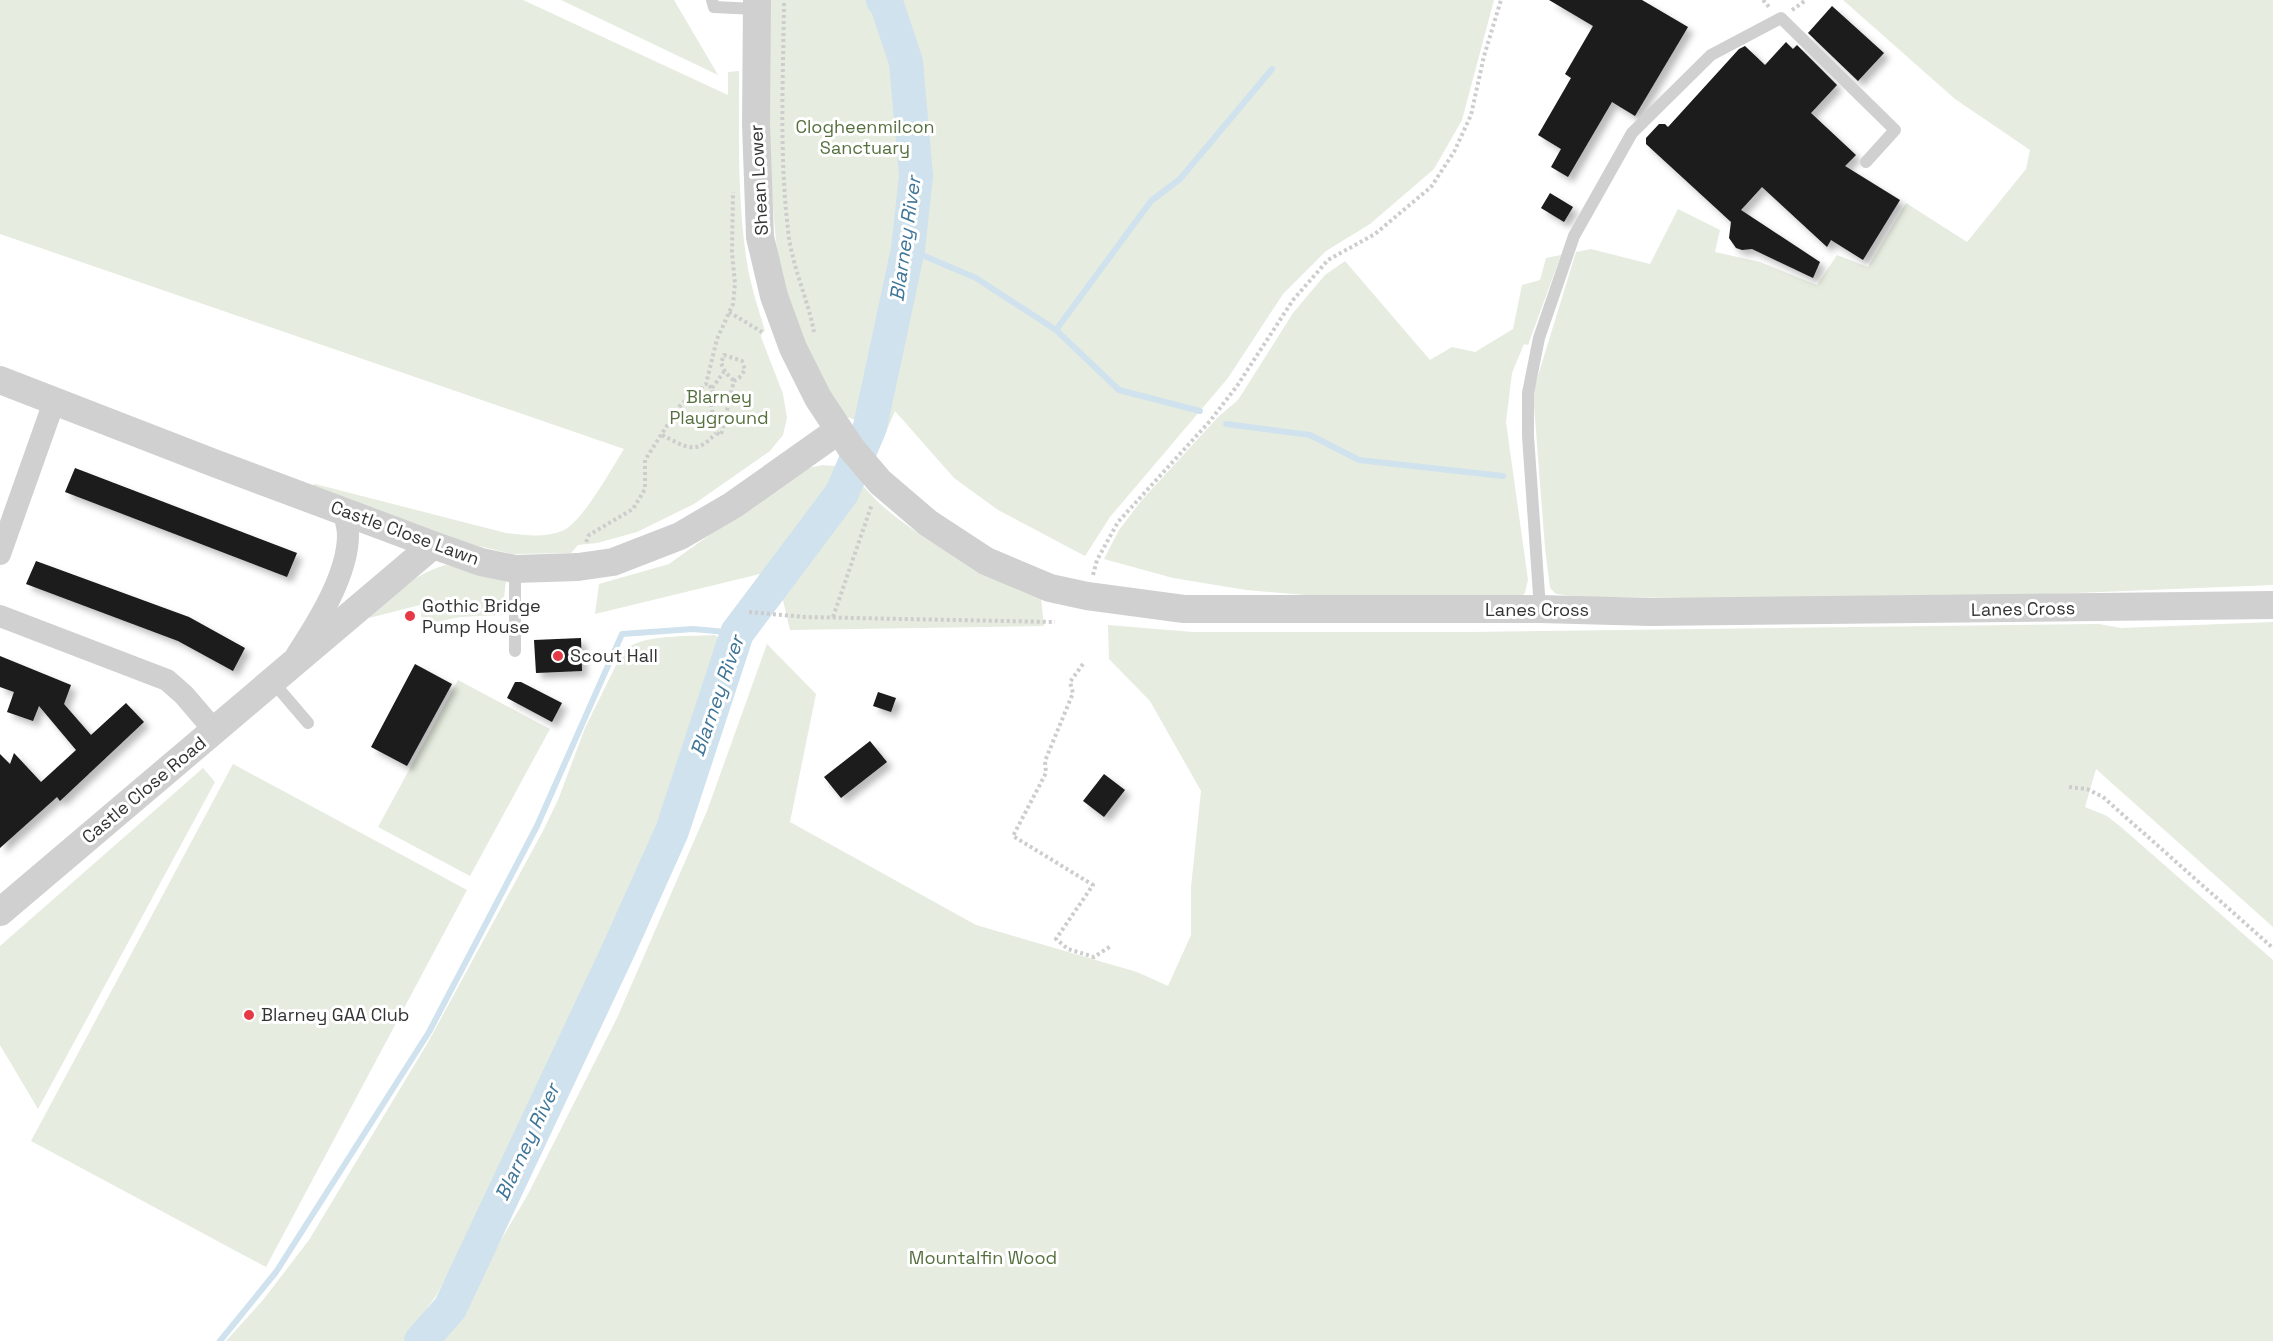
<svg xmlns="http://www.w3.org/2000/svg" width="2273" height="1341" viewBox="0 0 2273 1341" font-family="'Space Grotesk',sans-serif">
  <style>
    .green { fill: #e6ecdf }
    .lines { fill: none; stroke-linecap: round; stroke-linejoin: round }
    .stream { stroke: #cfe2ee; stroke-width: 6 }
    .river { stroke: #cfe2ee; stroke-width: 34 }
    .building { fill: #1a1a1a; filter: url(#shadow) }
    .path { stroke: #cdcdcd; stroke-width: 4; stroke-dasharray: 3 3; stroke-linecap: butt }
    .service { stroke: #d0d0d0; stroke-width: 12 }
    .minor { stroke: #d0d0d0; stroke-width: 22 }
    .tertiary { stroke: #d0d0d0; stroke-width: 28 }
    .poi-dot { fill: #e63946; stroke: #fff; stroke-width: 2 }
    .labels { text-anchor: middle; stroke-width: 6; stroke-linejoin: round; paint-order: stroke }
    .park-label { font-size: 18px; fill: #56703f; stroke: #fff }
    .street-label { font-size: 18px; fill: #333; stroke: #fff }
    .poi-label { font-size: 18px; fill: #333; stroke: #fff; text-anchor: start }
    .water-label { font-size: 20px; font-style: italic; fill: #3f7597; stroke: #fff }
  </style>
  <defs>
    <filter id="shadow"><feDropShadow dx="5.5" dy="5.5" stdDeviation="3" flood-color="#0004"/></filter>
  </defs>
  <rect width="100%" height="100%" fill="#fff"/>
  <path class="green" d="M0,0H523L728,95V72L739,71C739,137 737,204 748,269C752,290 759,311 765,331L762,333L761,337L783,394L787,418L783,435L770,451L694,504L637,532L597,543L578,545L571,553L512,554L466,543L308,487L315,484L506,533C525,535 544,538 562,531C582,523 612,468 624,449L0,234Z
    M561,0H674L718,75Z
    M770,0H1494L1462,120L1434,169L1370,224L1326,251L1283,294L1228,378L1110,517L1085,556L998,510L954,478L895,411L886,432L842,415L802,346L779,274L767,141Z
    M1843,0H2273V585L1901,600L1581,597L1556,594L1550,588L1545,548L1533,392L1576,252L1591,249L1650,264L1678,209L1720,230L1715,252L1760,262L1817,285L1837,255L1868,267L1906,203L1967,242L2026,169L2030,150L1955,99Z
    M1561,255L1528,345L1524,344L1512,373L1506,422L1528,580L1525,593L1519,598L1328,597L1246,590L1173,578L1104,559L1119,530L1141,501L1218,417L1238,400L1293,313L1325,275L1345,261L1430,360L1452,347L1475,352L1513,329L1522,285L1540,280L1546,258Z
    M822,465C828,466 836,465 841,468C855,474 867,491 878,502C926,545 983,572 1041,598L1044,626L790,630L776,570L595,614L599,584L669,564L768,493L804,469Z
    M445,565L460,567L506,581L502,615L460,617L422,625L420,605L369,618C384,596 419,573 445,565Z
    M2273,622V927L2096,769L2085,807L2107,816L2121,827L2273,960V1341H441L527,1196L617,1018L707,811L767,644L816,694L790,822L976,925L1137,972L1168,986L1191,935V887L1201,791L1150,701L1109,659L1108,625L1193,632H1470L2099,624L2121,628Z
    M715,635L725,642L727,649L715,675L693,744L645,872L614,938L589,1008L518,1129L448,1274L436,1296L403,1341H226L263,1300L309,1240L427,1044L543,831L558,800L585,728L622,653C638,633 690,637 715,635Z
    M458,680L550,729L470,876L378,827Z
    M233,764L467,890L266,1267L31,1141Z
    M203,768L215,782L38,1109L0,1045V946Z"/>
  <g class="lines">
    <path class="stream" d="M908,249L976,278L1056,330L1119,390L1200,411
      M1056,330L1151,201L1180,179L1272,69
      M1226,424L1310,435L1359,460L1503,476
      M220,1341L276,1272L429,1032L537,826L622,634L693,629L737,633"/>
    <path class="river" d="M421,1341L450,1308L619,949L672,831L737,633L842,493L870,427L908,249L916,176L906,62L887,5L883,0"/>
  </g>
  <path class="building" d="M1549,0H1642L1688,27L1635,116L1612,102L1568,177L1551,167L1561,149L1538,135L1571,78L1565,74L1593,26Z
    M1832,6L1884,53L1858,81L1808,33Z
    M1786,42L1793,49L1797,45L1837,85L1811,113L1856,155L1845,166L1900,200L1863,260L1831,240L1827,247L1762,187L1741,210L1820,262L1813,278L1752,249L1742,250L1736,248L1729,238L1731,222L1646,144V138L1659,124H1665L1668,127L1739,49L1745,46L1765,65Z
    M1550,193L1573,207L1564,222L1541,208Z
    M75,468L297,553L287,577L65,492Z
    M36,561L189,617L245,648L233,671L178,641L26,584Z
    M581,638L582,671L536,673L534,640Z
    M0,656L71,685L64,704L91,735L126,703L144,722L60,801L57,797L0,848V754L10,764L14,753L41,782L76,750L39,706L33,721L7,712L14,692L0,687Z
    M415,664L452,684L407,766L371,747Z
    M515,682H521L562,703L552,722L507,698Z
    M878,692L896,698L891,712L873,706Z
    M870,741L887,762L841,798L824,777Z
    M1104,774L1125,790L1104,817L1083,801Z"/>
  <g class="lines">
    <path class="path" d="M1763,0L1770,8
      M784,3C783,81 779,161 789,238C794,271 808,300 814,332
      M1792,10L1806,0
      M729,312L762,332
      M712,388L724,372
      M713,394L729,398
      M698,396L710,398L713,394L712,388L706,384
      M710,398L716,433L721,435L734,381L739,378L745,370L742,361L724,355L721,363L725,372L734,381
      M662,435C686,447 696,456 716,433
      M586,542L589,535L633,509L645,489V460L679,407L686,400L698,396L703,386L706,384L717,339L733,304L735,284L732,252L733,192
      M1093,575L1097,560L1118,522L1210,421L1237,386L1293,300L1328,260L1375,234L1431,187L1454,152L1471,115L1484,56L1501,0
      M749,612L805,617L1055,622
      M833,617L872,504
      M1083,664L1070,682L1073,693L1045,761L1046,773L1013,836L1093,885L1056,939L1068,949L1094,957L1111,946
      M2069,787L2087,789L2103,797L2273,948"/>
    <path class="service" d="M712,0L714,7L756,9
      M1540,609L1528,436V393L1539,338L1574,236L1632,133L1711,55L1781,18L1895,130L1866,162
      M515,651V569
      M272,681L308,723"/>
    <path class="minor" d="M0,554L54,402
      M0,616L167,680L184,695L214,730
      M297,654C318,622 348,574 348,535C348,527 345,519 344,512"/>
    <path class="tertiary" d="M757,0L756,124L760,237L774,296L793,348L818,398L851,448L880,482L928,523L986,561L1050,588L1087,596L1184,609H1540L1651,612L2273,605
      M0,380L214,463L433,545L481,562L515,569L578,567L613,562L680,536L733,505L839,430
      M0,912L433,545"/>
  </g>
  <g class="poi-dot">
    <circle cx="410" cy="616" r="6"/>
    <circle cx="558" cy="656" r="6"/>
    <circle cx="249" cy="1015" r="6"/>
  </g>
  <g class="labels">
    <g class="park-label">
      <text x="865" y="133">Clogheenmilcon<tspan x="865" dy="21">Sanctuary</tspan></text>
      <text x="719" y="403">Blarney<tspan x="719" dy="21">Playground</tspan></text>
      <text x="983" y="1264">Mountalfin Wood</text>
    </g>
    <g class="street-label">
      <text transform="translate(759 180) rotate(-93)" y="6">Shean Lower</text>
      <text transform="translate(405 533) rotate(20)" y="6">Castle Close Lawn</text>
      <text transform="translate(2023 609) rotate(-1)" y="6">Lanes Cross</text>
      <text x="1537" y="616">Lanes Cross</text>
      <text transform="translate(144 790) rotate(-40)" y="6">Castle Close Road</text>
    </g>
    <g class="poi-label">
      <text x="422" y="612">Gothic Bridge<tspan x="422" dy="21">Pump House</tspan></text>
      <text x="570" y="662">Scout Hall</text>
      <text x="261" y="1021">Blarney GAA Club</text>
    </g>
    <g class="water-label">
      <text transform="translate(905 239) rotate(-82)" y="7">Blarney River</text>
      <text transform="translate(717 696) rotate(-71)" y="7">Blarney River</text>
      <text transform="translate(527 1142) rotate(-65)" y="7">Blarney River</text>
    </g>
  </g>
</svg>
